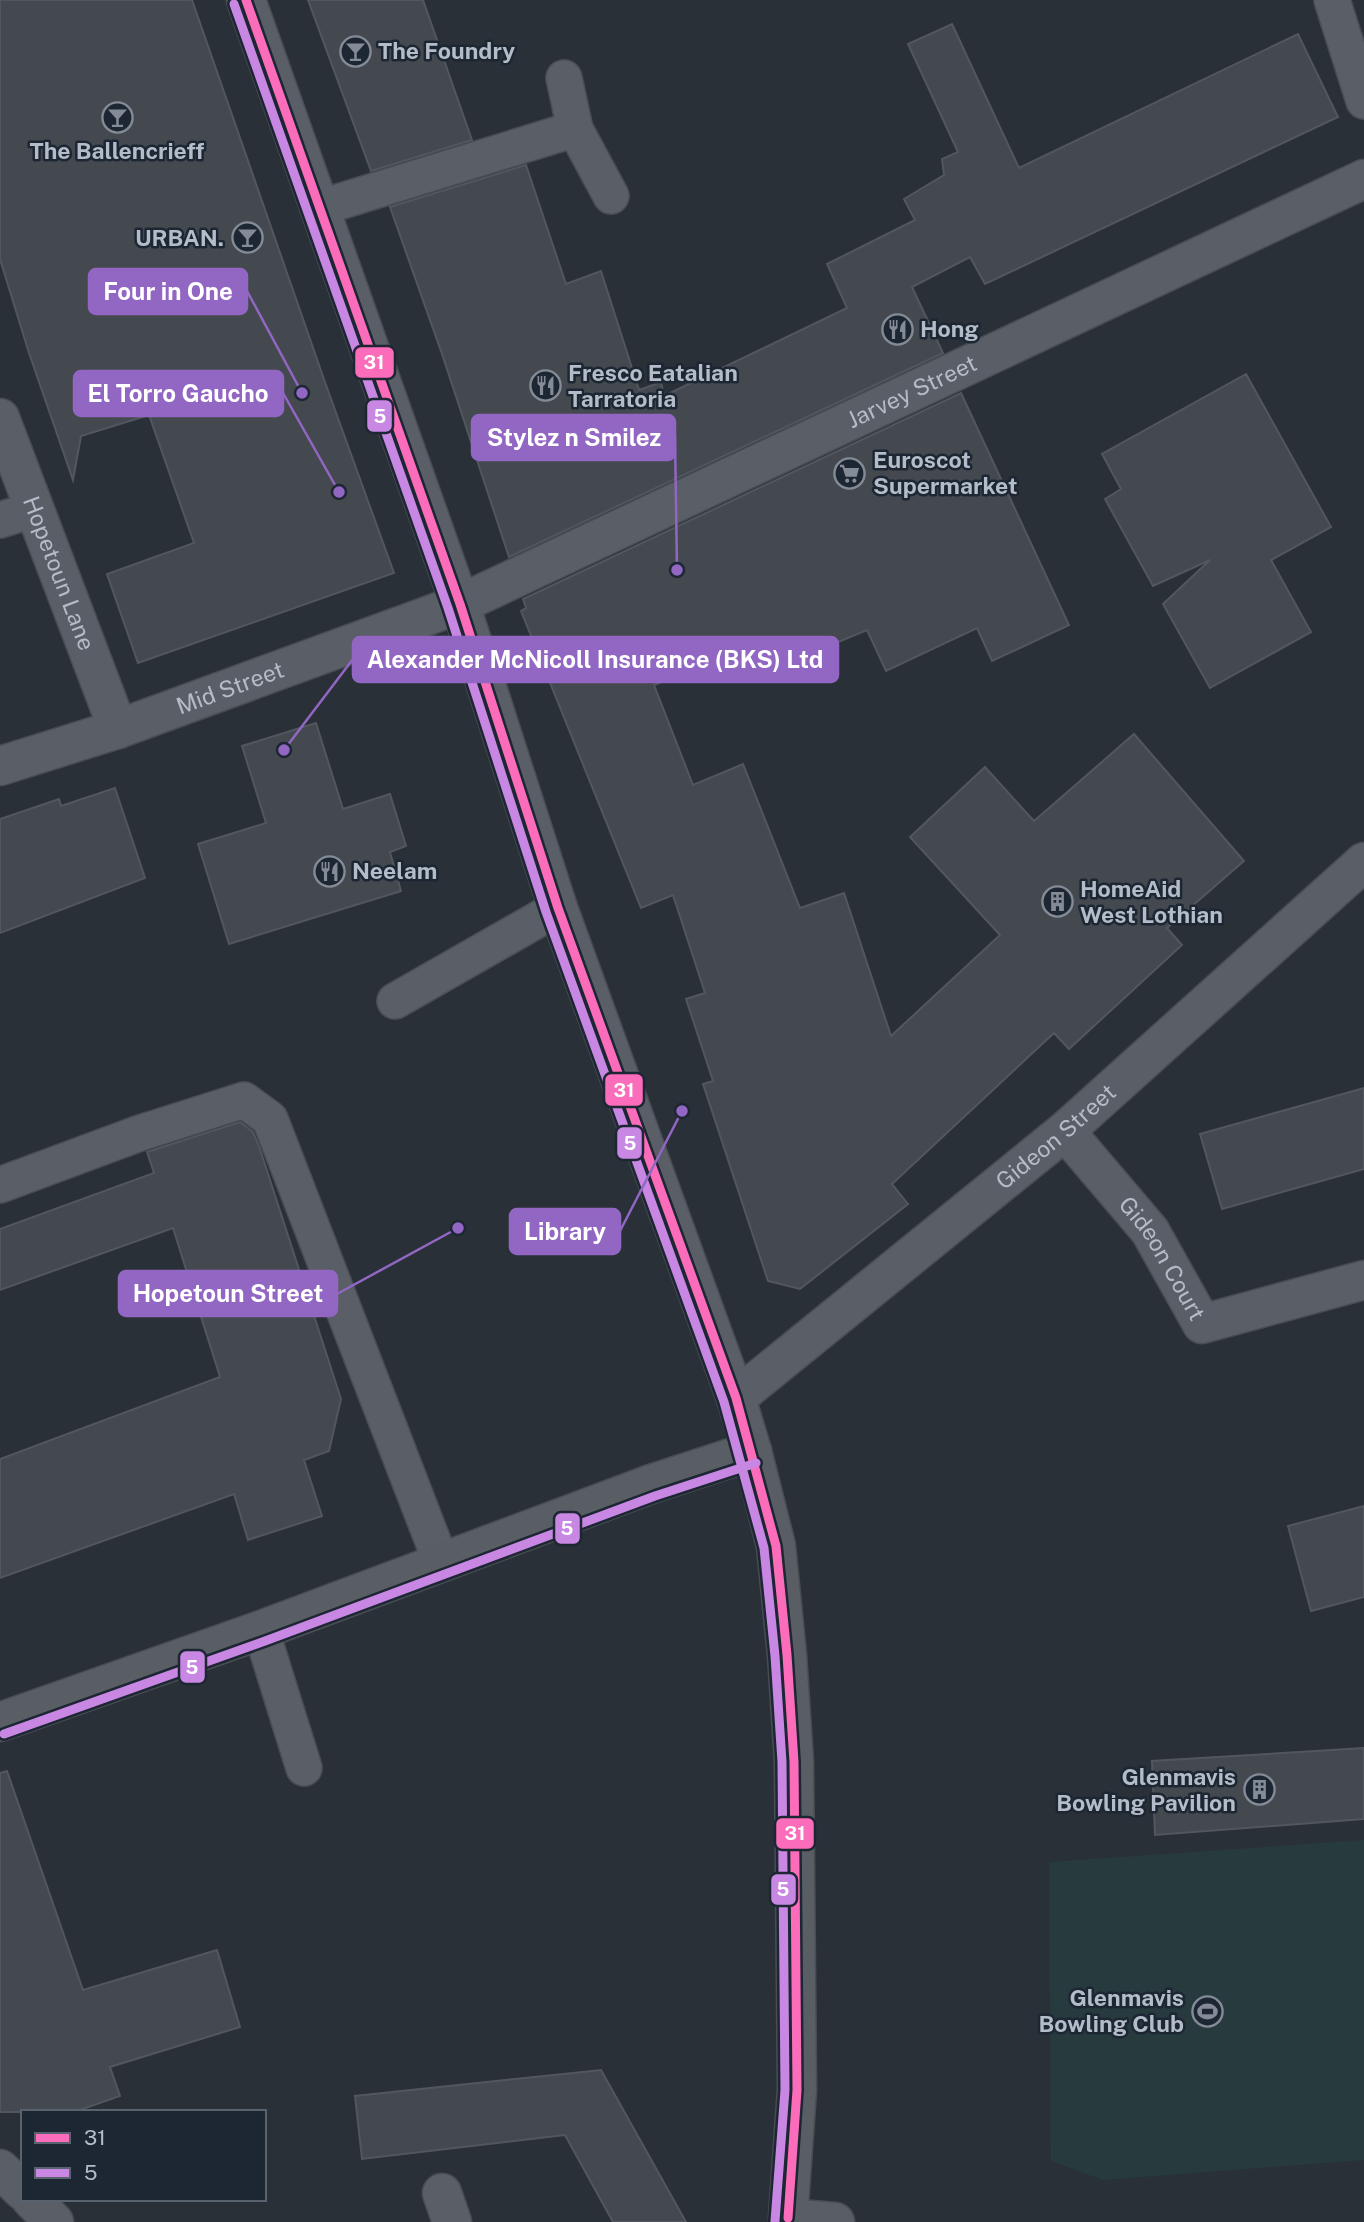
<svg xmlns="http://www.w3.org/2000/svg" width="1364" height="2222" viewBox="0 0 1364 2222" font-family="'Public Sans',sans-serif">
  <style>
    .green { fill: #273a3e }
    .building { fill: #444950; stroke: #52575f; stroke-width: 2 }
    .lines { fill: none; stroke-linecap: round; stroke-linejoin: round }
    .service-casing { stroke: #484c53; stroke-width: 38 }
    .minor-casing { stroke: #484c53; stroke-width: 41 }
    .tertiary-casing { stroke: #484c53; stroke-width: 41 }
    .secondary-casing { stroke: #484c53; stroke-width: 41 }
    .service { stroke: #5a5e66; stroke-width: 35 }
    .minor { stroke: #5a5e66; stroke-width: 38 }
    .tertiary { stroke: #5a5e66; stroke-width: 38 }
    .secondary { stroke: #595d64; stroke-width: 38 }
    .bus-1-casing { stroke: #1d2633; stroke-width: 14 }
    .bus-2-casing { stroke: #1d2633; stroke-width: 14 }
    .bus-1 { stroke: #fb6dba; stroke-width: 9 }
    .bus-2 { stroke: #c787e3; stroke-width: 9 }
    .labels { text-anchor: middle; stroke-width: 5; stroke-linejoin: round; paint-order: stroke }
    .poi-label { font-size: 23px; font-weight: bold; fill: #b4bcc9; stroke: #1d2633; text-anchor: start }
    .street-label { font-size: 23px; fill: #b4bcc9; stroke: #1d2633 }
    .leader { fill: none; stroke: #9266c3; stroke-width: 2.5 }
    .callout-dot { fill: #9266c3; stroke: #1d2633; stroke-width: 2.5 }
    .callout { fill: #9266c3; stroke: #9266c3; stroke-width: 2.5 }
    .callout-label { font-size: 24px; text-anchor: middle; font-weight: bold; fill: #fff }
    .line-badge { stroke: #1d2633; stroke-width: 2.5 }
    .badge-label { font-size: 19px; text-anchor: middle; font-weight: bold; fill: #fff }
  </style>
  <rect width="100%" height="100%" fill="#2a3038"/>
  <path class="green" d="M1364,1840V2160L1103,2180L1051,2161L1049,1862Z"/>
  <path class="building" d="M0,0H192L326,385L394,573L138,663L107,574L194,543L149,415L81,436L73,480L29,353L0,259Z
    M308,0H423L472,140L371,171Z
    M952,24L1019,168L1298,34L1338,117L985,284L970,257L912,287L943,353L509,557L442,354L390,207L526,165L566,284L601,271L639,390L661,382L664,396L847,308L827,264L915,220L904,199L944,175L942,159L958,152L908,44Z
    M1246,374L1331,527L1271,560L1311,632L1210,688L1163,604L1210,560L1153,586L1105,499L1121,489L1102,454Z
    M961,393L1069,625L992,661L977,628L886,671L867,630L773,669L763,643L654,685L693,785L743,764L800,908L844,893L891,1036L1000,935L910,837L985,767L1034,821L1134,734L1244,861L1167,928L1182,945L1069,1049L1054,1033L892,1184L908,1204L800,1289L768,1281L703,1084L713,1081L686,999L705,993L673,895L641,908L521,611L526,608L523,599Z
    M316,723L343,809L390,794L406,846L390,852L401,891L229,944L198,844L266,823L242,746Z
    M115,788L145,878L0,933V819L59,799L61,806Z
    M1364,1088V1169L1222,1209L1200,1134Z
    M240,1122L253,1132L259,1146L341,1399L329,1451L304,1460L322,1516L248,1540L234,1494L0,1578V1459L220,1377L173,1228L0,1290V1229L154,1173L147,1152Z
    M1364,1506V1597L1311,1611L1288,1526Z
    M1364,1748V1819L1155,1835L1152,1761Z
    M7,1771L83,1990L217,1950L240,2027L110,2067L120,2096L74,2112H0V1773Z
    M601,2070L686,2222H613L565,2135L362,2159L355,2096Z"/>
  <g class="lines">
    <defs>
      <path id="service" d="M1332,0L1364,101
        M575,129L611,196
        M319,208L575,129L564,78
        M0,520L35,509
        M395,1001L558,908
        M0,1185L140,1133L244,1100L270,1119L441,1562
        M261,1630L304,1768"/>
      <g id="minor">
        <path id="s1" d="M0,418L118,729"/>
        <path id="s2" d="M0,766L118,729L460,604L1364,179"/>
        <path id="s3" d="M1065,1131L1150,1231L1202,1324L1364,1280"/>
        <path id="s4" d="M736,1398L1065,1131L1364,862"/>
        <path d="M0,2169L23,2191"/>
        <path d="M442,2193L452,2222"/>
        <path d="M31,2199L54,2222"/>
      </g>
      <path id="tertiary" d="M246,0L460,604L558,908L736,1398L752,1451"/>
      <path id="secondary" d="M0,1722L261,1630L651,1484L752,1451L776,1546L787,1655L794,1762L797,2090L788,2218L835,2222"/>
    </defs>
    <use href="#service" class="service-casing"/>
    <use href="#minor" class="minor-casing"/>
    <use href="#tertiary" class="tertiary-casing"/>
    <use href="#secondary" class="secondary-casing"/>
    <use href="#service" class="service"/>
    <use href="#minor" class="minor"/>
    <use href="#tertiary" class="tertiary"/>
    <use href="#secondary" class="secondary"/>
    <defs>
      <path id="bus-1" d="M246,0L460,604L558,908L736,1398L776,1546L787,1655L794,1762L797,2090L788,2218"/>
      <path id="bus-2" d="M234,4L448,608L546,912L724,1402L764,1548L775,1656L782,1762L785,2090L775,2221
        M4,1734L265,1641L655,1496L756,1463"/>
    </defs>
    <use href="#bus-1" class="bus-1-casing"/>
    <use href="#bus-2" class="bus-2-casing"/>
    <use href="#bus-1" class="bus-1"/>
    <use href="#bus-2" class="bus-2"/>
  </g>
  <defs>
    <symbol id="bar-ring" viewBox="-11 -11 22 22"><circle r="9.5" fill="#1d2633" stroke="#848b96" stroke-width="1.5"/><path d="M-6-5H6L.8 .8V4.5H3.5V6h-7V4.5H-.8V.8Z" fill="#848b96"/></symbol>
    <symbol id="restaurant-ring" viewBox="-11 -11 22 22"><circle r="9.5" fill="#1d2633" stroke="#848b96" stroke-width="1.5"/><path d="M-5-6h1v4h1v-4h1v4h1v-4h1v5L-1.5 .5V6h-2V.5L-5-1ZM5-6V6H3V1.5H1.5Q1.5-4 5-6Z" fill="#848b96"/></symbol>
    <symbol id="supermarket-ring" viewBox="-11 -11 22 22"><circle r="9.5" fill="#1d2633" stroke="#848b96" stroke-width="1.5"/><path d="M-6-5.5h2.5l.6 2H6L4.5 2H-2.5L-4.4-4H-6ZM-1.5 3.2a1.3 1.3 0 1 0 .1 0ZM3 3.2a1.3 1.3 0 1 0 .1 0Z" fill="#848b96"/></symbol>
    <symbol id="building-ring" viewBox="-11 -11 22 22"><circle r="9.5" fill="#1d2633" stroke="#848b96" stroke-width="1.5"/><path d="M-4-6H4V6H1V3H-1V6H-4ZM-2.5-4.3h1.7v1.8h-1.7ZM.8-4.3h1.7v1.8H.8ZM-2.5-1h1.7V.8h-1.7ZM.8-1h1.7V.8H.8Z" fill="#848b96"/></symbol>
    <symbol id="stadium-ring" viewBox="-11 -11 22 22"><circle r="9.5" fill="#1d2633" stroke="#848b96" stroke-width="1.5"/><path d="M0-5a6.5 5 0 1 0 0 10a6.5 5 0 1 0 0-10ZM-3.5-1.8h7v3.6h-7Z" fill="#848b96"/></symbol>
  </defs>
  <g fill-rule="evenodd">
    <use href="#bar-ring" x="338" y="34" width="35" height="35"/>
    <use href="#bar-ring" x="100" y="100" width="35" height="35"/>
    <use href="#bar-ring" x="230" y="220" width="35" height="35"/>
    <use href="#restaurant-ring" x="880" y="312" width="35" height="35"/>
    <use href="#restaurant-ring" x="528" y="368" width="35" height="35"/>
    <use href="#supermarket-ring" x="832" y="456" width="35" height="35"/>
    <use href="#restaurant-ring" x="312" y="854" width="35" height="35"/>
    <use href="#building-ring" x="1040" y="884" width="35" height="35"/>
    <use href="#building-ring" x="1242" y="1772" width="35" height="35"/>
    <use href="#stadium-ring" x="1190" y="1994" width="35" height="35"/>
  </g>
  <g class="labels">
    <g class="poi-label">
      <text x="378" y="59">The Foundry</text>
      <text x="117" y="159" text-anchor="middle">The Ballencrieff</text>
      <text x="224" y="246" text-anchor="end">URBAN.</text>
      <text x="920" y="337">Hong</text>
      <text x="568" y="381">Fresco Eatalian<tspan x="568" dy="26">Tarratoria</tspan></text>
      <text x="873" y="468">Euroscot<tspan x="873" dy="26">Supermarket</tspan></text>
      <text x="352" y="879">Neelam</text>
      <text x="1080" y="897">HomeAid<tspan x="1080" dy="26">West Lothian</tspan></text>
      <text x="1236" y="1785" text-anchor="end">Glenmavis<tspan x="1236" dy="26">Bowling Pavilion</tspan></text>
      <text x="1184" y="2006" text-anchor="end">Glenmavis<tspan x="1184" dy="26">Bowling Club</tspan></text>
    </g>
    <g class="street-label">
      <text dy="8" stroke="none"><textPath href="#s2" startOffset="987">Jarvey Street</textPath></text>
      <text dy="8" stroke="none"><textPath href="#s1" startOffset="166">Hopetoun Lane</textPath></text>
      <text dy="8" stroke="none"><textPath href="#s2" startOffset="243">Mid Street</textPath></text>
      <text dy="8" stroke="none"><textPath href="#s4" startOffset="413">Gideon Street</textPath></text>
      <text dy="8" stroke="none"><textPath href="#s3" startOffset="161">Gideon Court</textPath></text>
    </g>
  </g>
  <path class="leader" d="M302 393L247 291M339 492L283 393M677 570L675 437M284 750L353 659M682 1111L620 1231M458 1228L337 1294"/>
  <g class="callout-dot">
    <circle cx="302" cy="393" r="7"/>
    <circle cx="339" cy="492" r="7"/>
    <circle cx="677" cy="570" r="7"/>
    <circle cx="284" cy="750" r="7"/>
    <circle cx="682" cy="1111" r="7"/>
    <circle cx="458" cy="1228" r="7"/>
  </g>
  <g class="callout">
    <rect x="89" y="269" width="158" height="45" rx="7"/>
    <rect x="74" y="371" width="209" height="45" rx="7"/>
    <rect x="472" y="415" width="203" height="45" rx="7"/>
    <rect x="353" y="637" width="485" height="45" rx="7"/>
    <rect x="510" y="1209" width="110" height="45" rx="7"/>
    <rect x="119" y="1271" width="218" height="45" rx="7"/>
  </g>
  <g class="callout-label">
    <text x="168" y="300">Four in One</text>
    <text x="178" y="402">El Torro Gaucho</text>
    <text x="574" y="446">Stylez n Smilez</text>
    <text x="595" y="668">Alexander McNicoll Insurance (BKS) Ltd</text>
    <text x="565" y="1240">Library</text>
    <text x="228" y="1302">Hopetoun Street</text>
  </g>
  <g class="line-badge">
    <rect x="354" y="346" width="41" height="33" rx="7" fill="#fb6dba"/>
    <rect x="366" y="399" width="27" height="34" rx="7" fill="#c787e3"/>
    <rect x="604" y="1073" width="40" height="34" rx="7" fill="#fb6dba"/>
    <rect x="616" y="1126" width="27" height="34" rx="7" fill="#c787e3"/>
    <rect x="554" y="1512" width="27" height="33" rx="7" fill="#c787e3"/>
    <rect x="179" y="1650" width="27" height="34" rx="7" fill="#c787e3"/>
    <rect x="775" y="1817" width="40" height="33" rx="7" fill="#fb6dba"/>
    <rect x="770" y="1873" width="27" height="33" rx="7" fill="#c787e3"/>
  </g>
  <g class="badge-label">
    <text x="374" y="369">31</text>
    <text x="380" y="423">5</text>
    <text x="624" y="1097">31</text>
    <text x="630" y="1150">5</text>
    <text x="567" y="1535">5</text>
    <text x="192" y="1674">5</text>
    <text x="795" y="1840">31</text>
    <text x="783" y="1896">5</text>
  </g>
  <rect x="21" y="2110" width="245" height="91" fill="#1d2633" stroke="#59626f" stroke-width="2"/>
  <rect x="35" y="2133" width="35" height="10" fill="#fb6dba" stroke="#59626f" stroke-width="2"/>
  <text x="84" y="2145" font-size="21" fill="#b4bcc9">31</text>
  <rect x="35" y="2168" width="35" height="10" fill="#c787e3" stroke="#59626f" stroke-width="2"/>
  <text x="84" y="2180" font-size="21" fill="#b4bcc9">5</text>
</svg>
